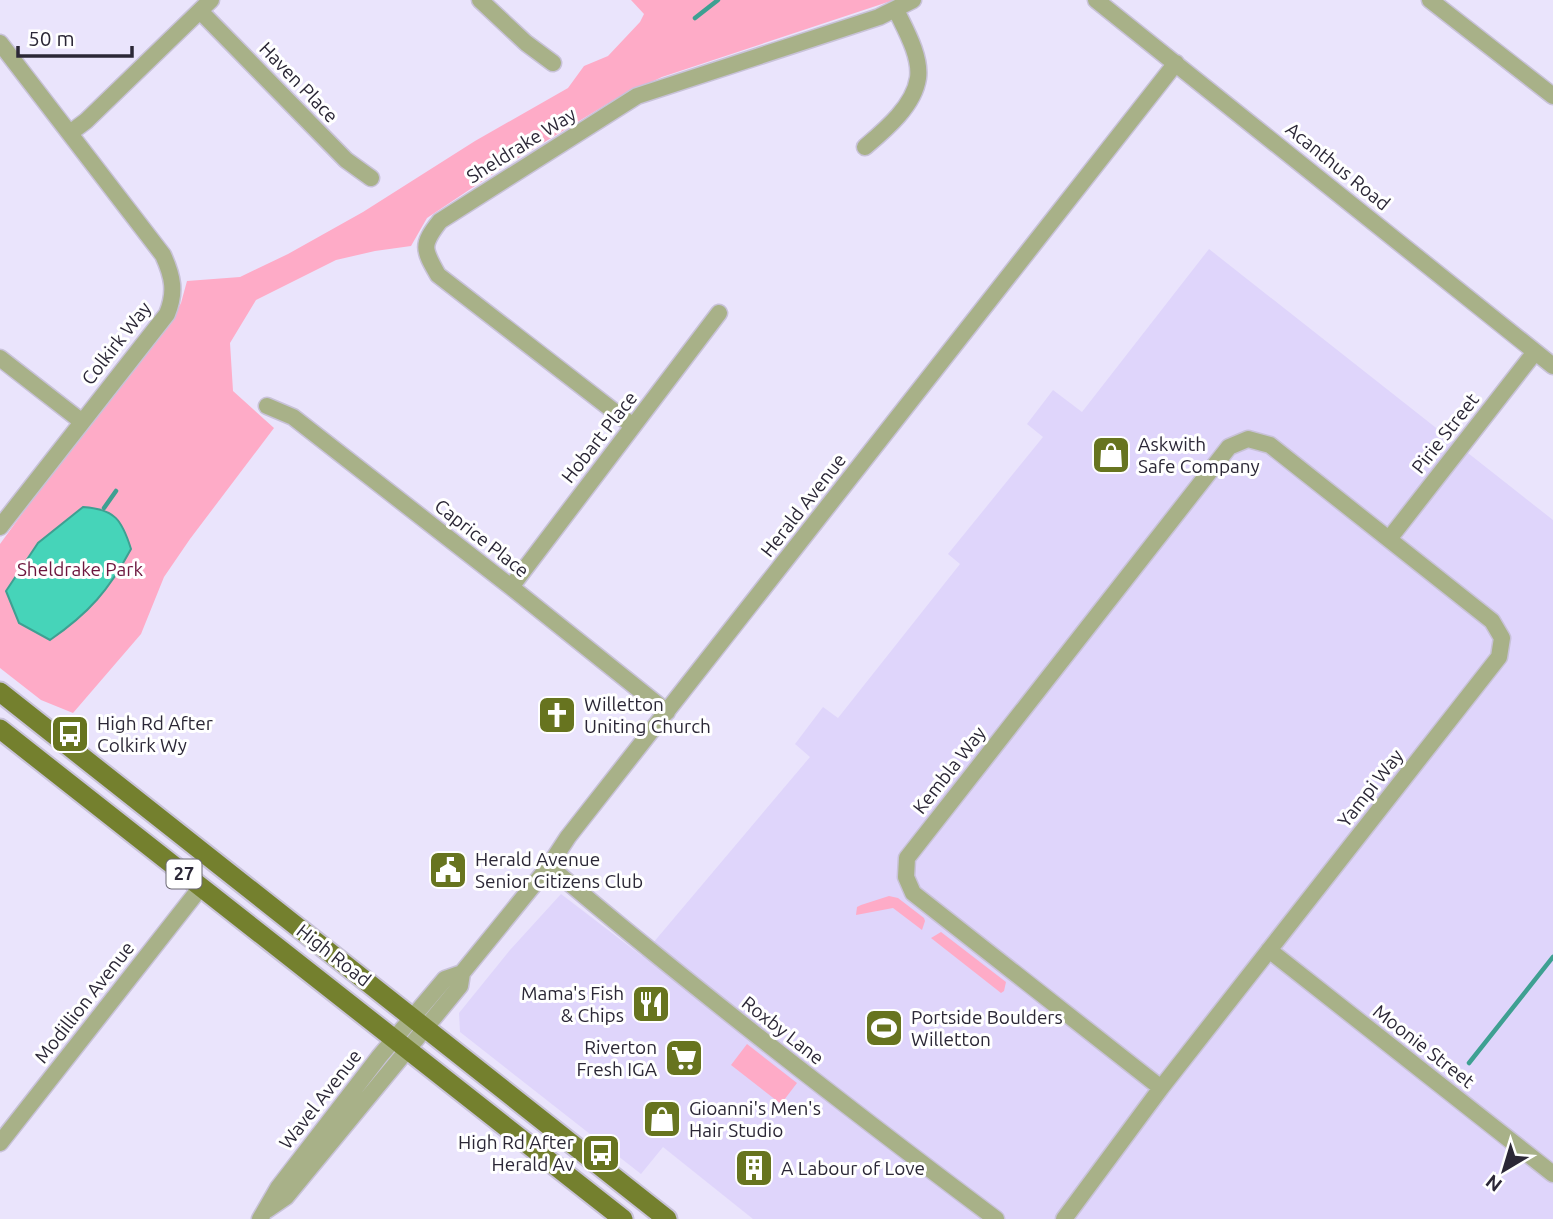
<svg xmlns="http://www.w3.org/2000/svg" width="1553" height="1219" viewBox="0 0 1553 1219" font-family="Ubuntu,sans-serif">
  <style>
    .built { fill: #dfd5fb }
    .green { fill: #feabc7 }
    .water { fill: #46d4b9; stroke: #3ea092; stroke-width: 2 }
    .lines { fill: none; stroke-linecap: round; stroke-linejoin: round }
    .stream { stroke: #3ea092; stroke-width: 4.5 }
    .minor-casing { stroke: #c8c2d8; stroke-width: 19 }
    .major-casing { stroke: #c8c2d8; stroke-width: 23 }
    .minor { stroke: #a8b188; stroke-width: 16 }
    .major { stroke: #74802e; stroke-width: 19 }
    .labels { text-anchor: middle; stroke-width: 6; stroke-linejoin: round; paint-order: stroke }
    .shield { fill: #fff; stroke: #6b6872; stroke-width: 2 }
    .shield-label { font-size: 18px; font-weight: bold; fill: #2b2736 }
    .street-label { font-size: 19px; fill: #2b2736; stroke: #fff }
    .poi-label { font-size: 19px; fill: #2b2736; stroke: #fff; text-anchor: start }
    .park-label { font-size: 19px; fill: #6c153d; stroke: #fff }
  </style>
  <rect width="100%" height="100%" fill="#eae4fc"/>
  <path class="built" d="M1209,249L1553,520V1219H753L663,1147L641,1174L460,1032L459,1013L510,950L561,894L642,956L810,757L795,744L823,707L838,718L960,564L948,554L1043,437L1027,424L1053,390L1082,412Z"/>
  <path class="green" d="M631,0H894L662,77L617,98L505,166L427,218L411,246L375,251L336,260L256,300L230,343L233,391L274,428L190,539L164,577L141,634L73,713L41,700L0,668V544L43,485L171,321L181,303L187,281L240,277L288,254L363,212L475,141L568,88L584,66L608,56L640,22L644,14Z
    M889,896L898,898L924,918L925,921L922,930L893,908L856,915L857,907L861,905Z
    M941,932L1006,982L1004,991L1001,993L931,938Z
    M747,1044L797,1083L781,1104L731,1065Z"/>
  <path class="water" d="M83,507C115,509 122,520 131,549C109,590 89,613 50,640L19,623L6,591L38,543Z"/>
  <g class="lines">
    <path class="stream" d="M695,18L718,0
      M104,508L116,491
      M1469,1063L1553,957"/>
    <defs>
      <path id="minor" d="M480,0L526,43L553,63
        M1096,0L1553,366
        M1430,0L1553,96
        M201,12L346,160L371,178
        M0,43L163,255C173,277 176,292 167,314L0,527
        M70,133L86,121L211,0
        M865,147C885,130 914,106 918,78C921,56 905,29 896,10
        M0,358L81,421
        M267,406L293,417L511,587L667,712
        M633,426L438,275C423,249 421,245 440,221L637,96L879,17L913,0
        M1389,539L1535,352
        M511,587L719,313
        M549,866C694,989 844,1105 996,1219
        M1269,950L1553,1174
        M0,1143L201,887
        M267,1210L286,1197L460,986L462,973L549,866L568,837L1176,63
        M260,1219L278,1188L379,1057L445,979L462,973
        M1064,1219L1161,1088L1499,657L1502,638L1492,621L1270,445L1248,439L1229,447L907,858L906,877L913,893L1161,1088"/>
      <path id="major" d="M0,692L667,1219
        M0,729L623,1219"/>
    </defs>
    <use href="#minor" class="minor-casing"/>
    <use href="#major" class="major-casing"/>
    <use href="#minor" class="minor"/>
    <use href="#major" class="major"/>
  </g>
  <defs>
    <symbol id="shop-square" viewBox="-11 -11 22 22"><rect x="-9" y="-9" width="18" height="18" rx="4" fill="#67741f" stroke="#fff"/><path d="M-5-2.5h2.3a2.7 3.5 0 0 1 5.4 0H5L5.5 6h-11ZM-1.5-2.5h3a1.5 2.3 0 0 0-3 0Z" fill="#fff"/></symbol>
    <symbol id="church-square" viewBox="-11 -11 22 22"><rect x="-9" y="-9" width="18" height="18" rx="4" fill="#67741f" stroke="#fff"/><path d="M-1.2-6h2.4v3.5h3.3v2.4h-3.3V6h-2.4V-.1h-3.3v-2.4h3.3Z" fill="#fff"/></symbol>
    <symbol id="bus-square" viewBox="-11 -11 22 22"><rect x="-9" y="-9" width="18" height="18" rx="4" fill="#67741f" stroke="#fff"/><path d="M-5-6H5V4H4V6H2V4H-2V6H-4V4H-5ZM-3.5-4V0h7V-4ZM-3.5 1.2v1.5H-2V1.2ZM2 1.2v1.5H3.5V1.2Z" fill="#fff"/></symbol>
    <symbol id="civic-square" viewBox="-11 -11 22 22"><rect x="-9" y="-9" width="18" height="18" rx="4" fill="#67741f" stroke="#fff"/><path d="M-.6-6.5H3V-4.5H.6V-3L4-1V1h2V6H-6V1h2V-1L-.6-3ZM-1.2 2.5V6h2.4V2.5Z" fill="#fff"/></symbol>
    <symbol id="restaurant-square" viewBox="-11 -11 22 22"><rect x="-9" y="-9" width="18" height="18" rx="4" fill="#67741f" stroke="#fff"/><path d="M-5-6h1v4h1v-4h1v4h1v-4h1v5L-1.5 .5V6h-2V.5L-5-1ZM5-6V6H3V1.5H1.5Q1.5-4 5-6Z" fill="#fff"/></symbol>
    <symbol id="stadium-square" viewBox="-11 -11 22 22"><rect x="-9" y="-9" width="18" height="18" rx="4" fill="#67741f" stroke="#fff"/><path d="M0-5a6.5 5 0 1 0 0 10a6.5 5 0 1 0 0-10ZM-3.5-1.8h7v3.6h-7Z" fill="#fff"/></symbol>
    <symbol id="supermarket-square" viewBox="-11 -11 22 22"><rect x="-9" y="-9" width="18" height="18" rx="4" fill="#67741f" stroke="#fff"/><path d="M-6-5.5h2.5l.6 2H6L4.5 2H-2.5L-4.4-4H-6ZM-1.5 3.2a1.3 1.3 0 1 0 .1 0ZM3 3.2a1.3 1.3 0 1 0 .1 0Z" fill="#fff"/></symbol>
    <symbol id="building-square" viewBox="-11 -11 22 22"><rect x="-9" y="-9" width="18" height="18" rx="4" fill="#67741f" stroke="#fff"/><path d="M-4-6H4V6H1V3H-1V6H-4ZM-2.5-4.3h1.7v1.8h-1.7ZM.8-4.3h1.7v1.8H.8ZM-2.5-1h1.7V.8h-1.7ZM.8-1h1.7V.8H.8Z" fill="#fff"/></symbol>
  </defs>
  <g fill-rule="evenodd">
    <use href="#shop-square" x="1089" y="433" width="44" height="44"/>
    <use href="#church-square" x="535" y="693" width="44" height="44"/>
    <use href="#bus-square" x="48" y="712" width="44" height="44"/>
    <use href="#civic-square" x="426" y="848" width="44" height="44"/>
    <use href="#restaurant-square" x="629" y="982" width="44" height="44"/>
    <use href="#stadium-square" x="862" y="1006" width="44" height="44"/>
    <use href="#supermarket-square" x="662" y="1036" width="44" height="44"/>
    <use href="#shop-square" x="640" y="1097" width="44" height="44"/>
    <use href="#bus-square" x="579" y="1131" width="44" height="44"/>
    <use href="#building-square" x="732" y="1146" width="44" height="44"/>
  </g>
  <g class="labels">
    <rect class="shield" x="166.5" y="859.5" width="35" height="29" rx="5"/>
    <g class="shield-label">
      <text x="184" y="880">27</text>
    </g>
    <g class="street-label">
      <text transform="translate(299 82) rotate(46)" y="7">Haven Place</text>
      <text transform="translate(521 145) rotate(-32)" y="7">Sheldrake Way</text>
      <text transform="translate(1338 166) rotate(39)" y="7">Acanthus Road</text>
      <text transform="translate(116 343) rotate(-52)" y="7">Colkirk Way</text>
      <text transform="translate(1445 433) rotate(-52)" y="7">Pirie Street</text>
      <text transform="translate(599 437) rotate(-52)" y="7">Hobart Place</text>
      <text transform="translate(803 505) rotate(-52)" y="7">Herald Avenue</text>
      <text transform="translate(482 538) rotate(38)" y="7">Caprice Place</text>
      <text transform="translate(949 770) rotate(-52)" y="7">Kembla Way</text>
      <text transform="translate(1370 788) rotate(-52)" y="7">Yampi Way</text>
      <text transform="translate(334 955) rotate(38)" y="7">High Road</text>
      <text transform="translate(84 1002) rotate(-52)" y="7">Modillion Avenue</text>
      <text transform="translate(783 1030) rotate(38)" y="7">Roxby Lane</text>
      <text transform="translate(1424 1046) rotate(38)" y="7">Moonie Street</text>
      <text transform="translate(320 1099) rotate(-52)" y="7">Wavel Avenue</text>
    </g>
    <g class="poi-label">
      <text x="1138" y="451">Askwith<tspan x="1138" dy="22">Safe Company</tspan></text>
      <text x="584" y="711">Willetton<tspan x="584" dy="22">Uniting Church</tspan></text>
      <text x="97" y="730">High Rd After<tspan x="97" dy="22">Colkirk Wy</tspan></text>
      <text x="475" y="866">Herald Avenue<tspan x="475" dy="22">Senior Citizens Club</tspan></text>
      <text x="624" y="1000" text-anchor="end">Mama's Fish<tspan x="624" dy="22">&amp; Chips</tspan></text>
      <text x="911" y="1024">Portside Boulders<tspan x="911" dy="22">Willetton</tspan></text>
      <text x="657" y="1054" text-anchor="end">Riverton<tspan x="657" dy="22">Fresh IGA</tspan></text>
      <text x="689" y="1115">Gioanni's Men's<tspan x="689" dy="22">Hair Studio</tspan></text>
      <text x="574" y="1149" text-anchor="end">High Rd After<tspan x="574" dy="22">Herald Av</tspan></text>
      <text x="781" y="1175">A Labour of Love</text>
    </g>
    <g class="park-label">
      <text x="80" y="576">Sheldrake Park</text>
    </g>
  </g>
  <g transform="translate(1504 1170) rotate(218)" stroke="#ffffff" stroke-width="5" paint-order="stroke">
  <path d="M0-5L12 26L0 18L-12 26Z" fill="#2b2736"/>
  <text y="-10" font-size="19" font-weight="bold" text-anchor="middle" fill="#2b2736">N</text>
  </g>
  <path d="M18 46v10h114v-10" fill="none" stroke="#2b2736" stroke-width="3.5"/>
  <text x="28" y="46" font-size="21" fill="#2b2736" stroke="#ffffff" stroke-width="5" paint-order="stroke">50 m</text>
</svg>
